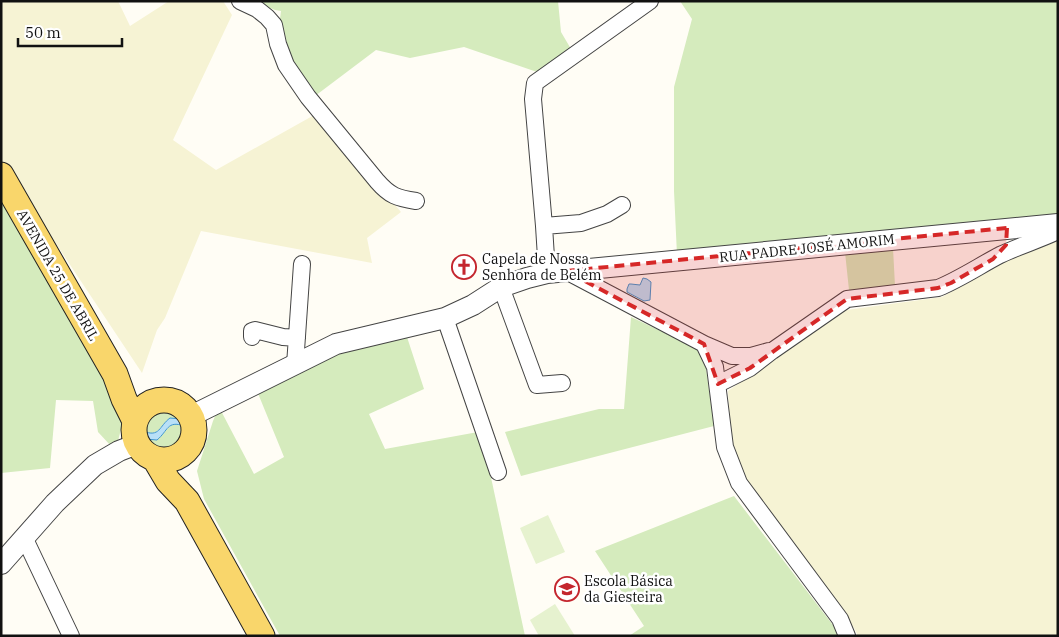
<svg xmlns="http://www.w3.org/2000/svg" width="1059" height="637" viewBox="0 0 1059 637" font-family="'IBM Plex Serif',serif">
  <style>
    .farmland { fill: #f6f3d4 }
    .green { fill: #d5ebbd }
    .pitch { fill: #e6f2cf }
    .water { fill: #b9e0f7; stroke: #3f96cf }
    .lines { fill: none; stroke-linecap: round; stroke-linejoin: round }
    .minor-casing { stroke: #444; stroke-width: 18 }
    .tertiary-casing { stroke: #444; stroke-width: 22 }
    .primary-casing { stroke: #222; stroke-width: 27 }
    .minor { stroke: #fff; stroke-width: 16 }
    .tertiary { stroke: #fff; stroke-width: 20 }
    .primary { stroke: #f9d66b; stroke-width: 25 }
    .marked { fill: #d62828; fill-opacity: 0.2; stroke: #d62828; stroke-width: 4; stroke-dasharray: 10 6; stroke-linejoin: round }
    .labels { text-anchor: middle; stroke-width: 5; stroke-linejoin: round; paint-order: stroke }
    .street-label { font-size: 14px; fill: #111; stroke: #fff }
    .poi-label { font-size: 14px; fill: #111; stroke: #fff; text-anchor: start }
  </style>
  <rect width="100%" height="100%" fill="#fffdf5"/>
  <path class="farmland" d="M1,1H118L130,26L169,1H223L232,15L173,140L216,170L316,114L401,212L367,238L372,263L201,231L165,318L157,330L142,373L1,161Z
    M1058,241V636H858L854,628L744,480L731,441L728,391L839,311L942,297L1007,260Z"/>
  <path class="green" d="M253,1H558L561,32L571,49L537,72L464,47L410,58L376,50L315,96L292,62L280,19L281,11L275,10Z
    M680,1H1058V216L677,255L674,191V87L692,19Z
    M1,195L117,403L123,418L122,425L118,441L111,446L98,432L93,401L56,400L50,468L1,473Z
    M893,248L895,286L849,290L845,252Z
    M631,317L699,349L706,368L714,426L521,476L505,432L599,409H624Z
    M407,337L424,389L369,414L385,449L478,432L492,482L525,636H280L204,499L197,471L213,421L219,407L254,474L284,457L257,391L339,347Z
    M161,408C171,409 176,411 182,419L170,418C159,426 159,438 143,431C143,418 149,412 161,408Z
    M176,424L184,426C186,450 159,457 146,439L157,440L171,425Z
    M734,496L839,633L840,636H629L644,626L595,551Z"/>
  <path class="pitch" d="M548,515L565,552L536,564L520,528Z
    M555,604L575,636H539L530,620Z"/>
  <path class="water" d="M643,278L647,279L651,282L650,300L644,301L627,292V289L629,284H631L640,285Z
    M170,418L182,419L184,426C167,420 168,431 157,440L146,439L143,431C160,438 159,426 170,418Z"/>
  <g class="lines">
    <defs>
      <path id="minor" d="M240,1L257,9L267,17L274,25L278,44L286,65L308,97L377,181C390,196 397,198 416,201
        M544,226L581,223L607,214L622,205
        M566,271L704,344L715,367L725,447L739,483L840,619L847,636
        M547,273L544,226L533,99L535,83L650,1
        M501,287L537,385L562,383
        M445,318L498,472
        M252,337V331L255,330L283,337L297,338
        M704,344L732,356H751L769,351
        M295,365L302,264
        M718,384L750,368L772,351L847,299L938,288C960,279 979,266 1000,255C1019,246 1039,240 1058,231
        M24,537L71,636"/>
      <path id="tertiary" d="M191,416L336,344L445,318L473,305L501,287L527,278L547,273L1058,224
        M1,564L55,503L95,465L119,451L137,444"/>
      <path id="primary" d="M1,175L115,374L124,399L135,421
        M134 430a30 30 0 1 1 60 0a30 30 0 1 1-60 0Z
        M155,459L168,481L187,501L262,636"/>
    </defs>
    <use href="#minor" class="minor-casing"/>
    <use href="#tertiary" class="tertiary-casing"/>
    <use href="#primary" class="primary-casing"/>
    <use href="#minor" class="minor"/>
    <use href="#tertiary" class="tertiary"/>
    <use href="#primary" class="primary"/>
  </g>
  <path class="marked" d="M1007,228L1006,245L993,259L951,283L938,288L847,299L750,368L718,384L704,344L566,271Z"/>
  <defs>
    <symbol id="church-ring" viewBox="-11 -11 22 22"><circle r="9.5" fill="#fff" stroke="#c4262e" stroke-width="1.5"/><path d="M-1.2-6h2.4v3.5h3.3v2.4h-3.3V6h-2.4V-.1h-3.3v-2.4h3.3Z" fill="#c4262e"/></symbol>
    <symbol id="school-ring" viewBox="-11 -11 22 22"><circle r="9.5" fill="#fff" stroke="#c4262e" stroke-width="1.5"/><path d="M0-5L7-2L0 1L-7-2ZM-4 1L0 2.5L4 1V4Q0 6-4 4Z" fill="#c4262e"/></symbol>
  </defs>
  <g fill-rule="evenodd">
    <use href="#church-ring" x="450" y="253" width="28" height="28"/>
    <use href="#school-ring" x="553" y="575" width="28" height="28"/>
  </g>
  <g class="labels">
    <g class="street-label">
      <text transform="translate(807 248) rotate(-6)" y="5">RUA PADRE JOSÉ AMORIM</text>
      <text transform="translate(58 275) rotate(60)" y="5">AVENIDA 25 DE ABRIL</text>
    </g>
    <g class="poi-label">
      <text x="482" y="264">Capela de Nossa<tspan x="482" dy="16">Senhora de Belém</tspan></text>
      <text x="584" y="586">Escola Básica<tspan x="584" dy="16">da Giesteira</tspan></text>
    </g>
  </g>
  <rect width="1059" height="637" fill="none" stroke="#111111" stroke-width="5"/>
  <path d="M18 38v8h104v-8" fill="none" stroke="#111111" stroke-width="2.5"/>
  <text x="25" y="38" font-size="15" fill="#111111" stroke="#ffffff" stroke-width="4" paint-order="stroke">50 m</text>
</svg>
